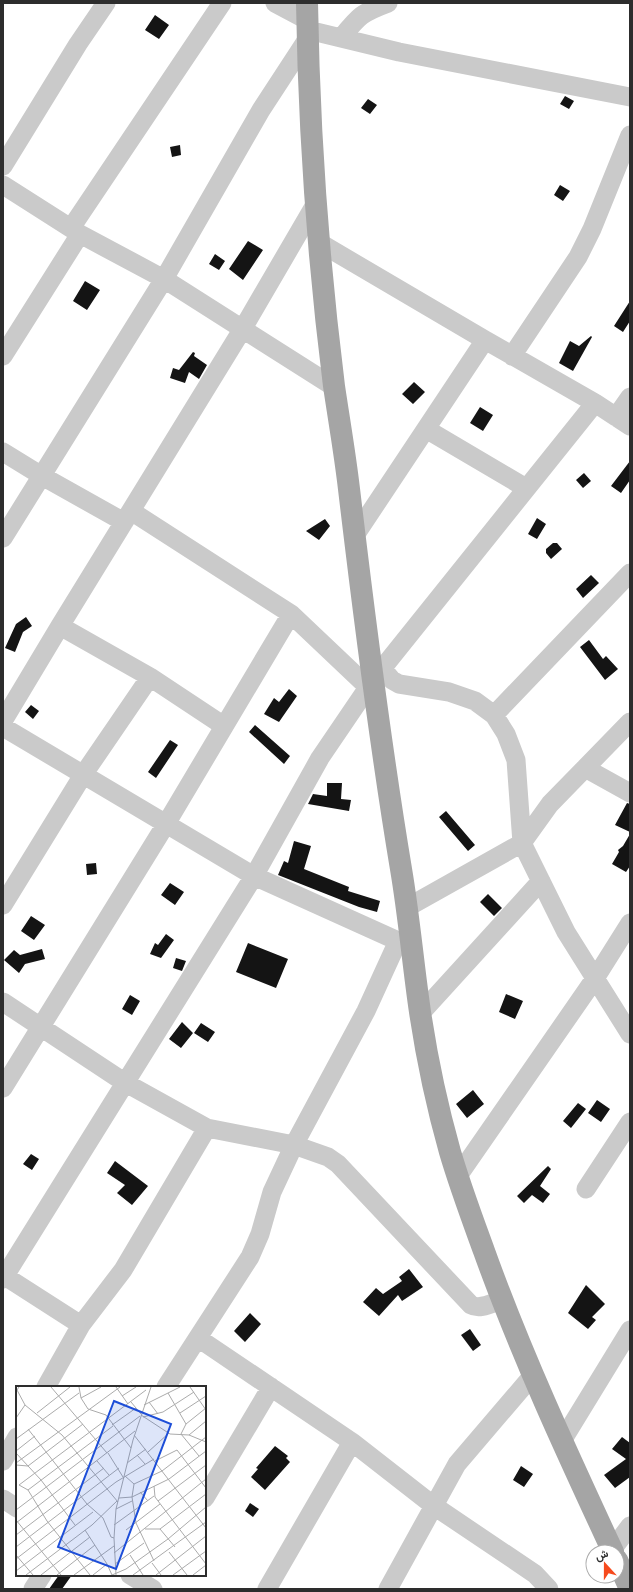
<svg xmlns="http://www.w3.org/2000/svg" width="633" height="1592" viewBox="0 0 633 1592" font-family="'Sofia Sans Condensed',Vazirmatn,sans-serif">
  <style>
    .building { fill: #141414 }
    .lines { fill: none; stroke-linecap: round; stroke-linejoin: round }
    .minor { stroke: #cacaca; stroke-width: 19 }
    .major { stroke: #a5a5a5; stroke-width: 22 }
    .inset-road { fill: none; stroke: #ababab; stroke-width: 1 }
    .view { fill: #1d4ed8; fill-opacity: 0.15; stroke: #1d4ed8; stroke-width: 2 }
    .inset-edge { fill: none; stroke: #2d2d2d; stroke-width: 2 }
  </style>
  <rect width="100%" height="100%" fill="#fff"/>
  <path class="building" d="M155,15L169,25L159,39L145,30Z
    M565,96L574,101L569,109L560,104Z
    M368,99L377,105L370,114L361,108Z
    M180,145L181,155L172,157L170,147Z
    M560,185L570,191L563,201L554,195Z
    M248,241L263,250L243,280L229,269Z
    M215,254L225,261L219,270L209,264Z
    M85,281L100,290L87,310L73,301Z
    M630,301V321L623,332L614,326Z
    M591,336L592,337L573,371L559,363L570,341L579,346Z
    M193,352L195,353L194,356L207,365L199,379L189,372L185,383L170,378L173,368L179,370Z
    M414,382L425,392L413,404L402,394Z
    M480,407L493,415L483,431L470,423Z
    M630,461V480L621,493L611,486Z
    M584,473L591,481L583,488L576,480Z
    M537,518L546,524L537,539L528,534Z
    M325,519L330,526L319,540L306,531Z
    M553,543H557L562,549L551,559L546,553V549Z
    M591,575L599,583L583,598L576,589Z
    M26,617L32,626L23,632L15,652L5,648L16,624Z
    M589,640L603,659L606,656L618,669L605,680L580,647Z
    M289,689L297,696L279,722L264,714L274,698L279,702Z
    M31,705L39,711L33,719L25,712Z
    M255,725L290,756L284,764L249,732Z
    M170,740L178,745L156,778L148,772Z
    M327,783H342L341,799L351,800L349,811L308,804L313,794L327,796Z
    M627,803L630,804V832L615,825Z
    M446,811L475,845L468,851L439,817Z
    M630,834V866L626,872L612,864L619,852L618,850L623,846Z
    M294,841L311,846L304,869L349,887L348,891L380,901L377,912L359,907L278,875L284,861L288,863Z
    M96,863L97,874L87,875L86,864Z
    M170,883L184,892L175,905L161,895Z
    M488,894L502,908L494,916L480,902Z
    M31,916L45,925L34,940L21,931Z
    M166,934L174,940L161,958L150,954L155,943L158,945Z
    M248,943L288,959L276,988L236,972Z
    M42,949L45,959L25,964L19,973L4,960L14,950L20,955Z
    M176,958L186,961L182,971L173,968Z
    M506,994L523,1001L515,1019L499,1012Z
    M130,995L140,1001L132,1015L122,1009Z
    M182,1022L193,1033L181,1048L169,1039Z
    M201,1023L215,1032L208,1042L194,1033Z
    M473,1090L484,1104L467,1118L456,1104Z
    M597,1100L610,1109L601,1122L588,1113Z
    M578,1103L586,1109L571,1128L563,1121Z
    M31,1154L39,1159L32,1170L23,1164Z
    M115,1161L148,1186L132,1205L117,1193L125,1185L107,1173Z
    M548,1166L551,1169L540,1186L550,1194L543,1203L532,1195L524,1203L517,1196Z
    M409,1269L423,1287L402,1301L398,1295L379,1316L363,1302L376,1288L383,1294L402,1281L399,1277Z
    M586,1285L605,1304L592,1317L596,1320L588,1329L568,1313Z
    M250,1313L261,1324L245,1342L234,1331Z
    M470,1329L481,1345L473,1351L461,1335Z
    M622,1437L630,1443V1477L615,1488L604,1475L626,1459L612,1449Z
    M275,1446L288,1456L286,1458L290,1462L265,1490L251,1477L258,1469L256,1468Z
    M521,1466L533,1474L524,1487L513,1480Z
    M250,1503L259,1509L253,1517L245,1511Z
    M59,1575H72L62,1589H49Z"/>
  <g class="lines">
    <path class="minor" d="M275,3L307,20
      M308,30L399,52L630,97
      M341,38C359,16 361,13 388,3
      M3,166L78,44L106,3
      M3,185L80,234L164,279L334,387
      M71,228L222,3
      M320,243L485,340L595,403L630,426
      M3,356L80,234
      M512,356L578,257L592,229L630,135
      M616,417L630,397
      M426,429L526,488
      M3,452L42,476L124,522
      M131,511L291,614L368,687
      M354,537L485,340
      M3,538L164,279L261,110L308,38
      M60,626L150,677L224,726
      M382,668L392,680L399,684L449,692L475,701L494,715L506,734L516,760L522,843L566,932L630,1034
      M494,715L630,573
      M3,721L60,626L242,330L316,203
      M3,727L254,876L398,941L410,944
      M585,768L630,793
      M3,905L83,775L150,677
      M408,907L522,843L550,804L630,722
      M3,1002L124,1082L207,1128L294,1145L328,1157L338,1164L471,1305C480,1310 492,1303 502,1300
      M420,1014L541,881
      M3,1088L166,824L291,614
      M458,1176L596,977L630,923
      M586,1189L630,1122
      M3,1275L81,1325
      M3,1279L254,876L320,758L373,680L595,403
      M198,1338L352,1442L434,1506L535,1574L549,1589
      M46,1387L81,1325L123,1270L207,1128
      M166,1387L250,1257L260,1234L272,1192L294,1145L366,1011L398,941
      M562,1441L630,1330
      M3,1461L17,1437
      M205,1498L271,1387
      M3,1499L17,1508
      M612,1550L630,1526
      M130,1575L153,1589
      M33,1589L42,1575
      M267,1589L352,1442
      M388,1589L457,1464L533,1375"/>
    <path class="major" d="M307,3C309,131 318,259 334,386C339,420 345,454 349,489C364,616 380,743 401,869C409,916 413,964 420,1012C427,1059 437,1106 450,1152C460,1186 472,1218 484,1251C521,1354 567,1453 613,1552
      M617,1560L630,1589"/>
  </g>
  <g transform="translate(16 1386)">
    <rect width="190" height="190" fill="#fff"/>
    <path class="inset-road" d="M3,1L1,4L9,19L46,49L102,116M35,1L91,67M63,1L65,12L72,23L90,29L115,62M100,1L112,18M174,1L190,24M152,7L170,38M106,10L120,1M65,12L85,1M115,16L125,28M133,16L142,28M128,19L164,1M21,27L54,1M164,27L190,10M125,29L154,48L173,49L190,56M127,31L147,26L178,6M0,32L9,19M96,39L120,22M12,43L71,118L87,132L95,151L98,152M165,48L170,38L190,22M165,48L183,70M118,49L190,142M173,49L190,35M0,53L63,7M0,65L19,50M132,66L153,47M0,67L25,94L59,139M92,67L107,91M121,69L129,78M81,75L93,89M139,75L161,64L190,102M0,77L104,1M111,77L130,63M0,79L12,80L67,38M109,90L118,98L116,111L120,137L138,175M118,98L146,85L190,51M138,100L139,111L190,178M12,104L97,40M124,106L132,115M103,112L116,111L153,93L190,65M142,115L190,79M100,123L116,115M0,124L124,30M0,134L45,189M0,137L119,45M98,139L138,110M129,143H144L190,108M144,143L159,161M69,144L91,178L96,189M110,144L144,118M0,149L88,82M0,161L103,82M153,166L171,189M98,167L190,93M0,169L17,189M114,169L127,189M0,173L100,96L138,73M136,177L145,189M99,178L128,157M0,185L77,126M10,189L76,139L101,115M25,189L74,151M41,189L79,159M58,189L98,160M74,189L31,135L12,104L3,99L130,4M77,189L91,178M96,189L110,183L152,153L190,121M100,189L98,152L100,123L117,54L135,1M117,189L190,136M140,189L190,150M157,189L190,165M177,189L190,179"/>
    <path class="view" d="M98,15L155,38L100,183L42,161Z"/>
    <rect width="190" height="190" class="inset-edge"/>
  </g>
  <rect width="633" height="1592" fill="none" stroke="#2d2d2d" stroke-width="8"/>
  <g transform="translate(605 1564) rotate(339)"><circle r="19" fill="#ffffff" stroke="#ababab"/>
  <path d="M0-3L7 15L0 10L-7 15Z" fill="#f64a1d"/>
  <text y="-6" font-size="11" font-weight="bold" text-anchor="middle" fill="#2d2d2d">ش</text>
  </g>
</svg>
